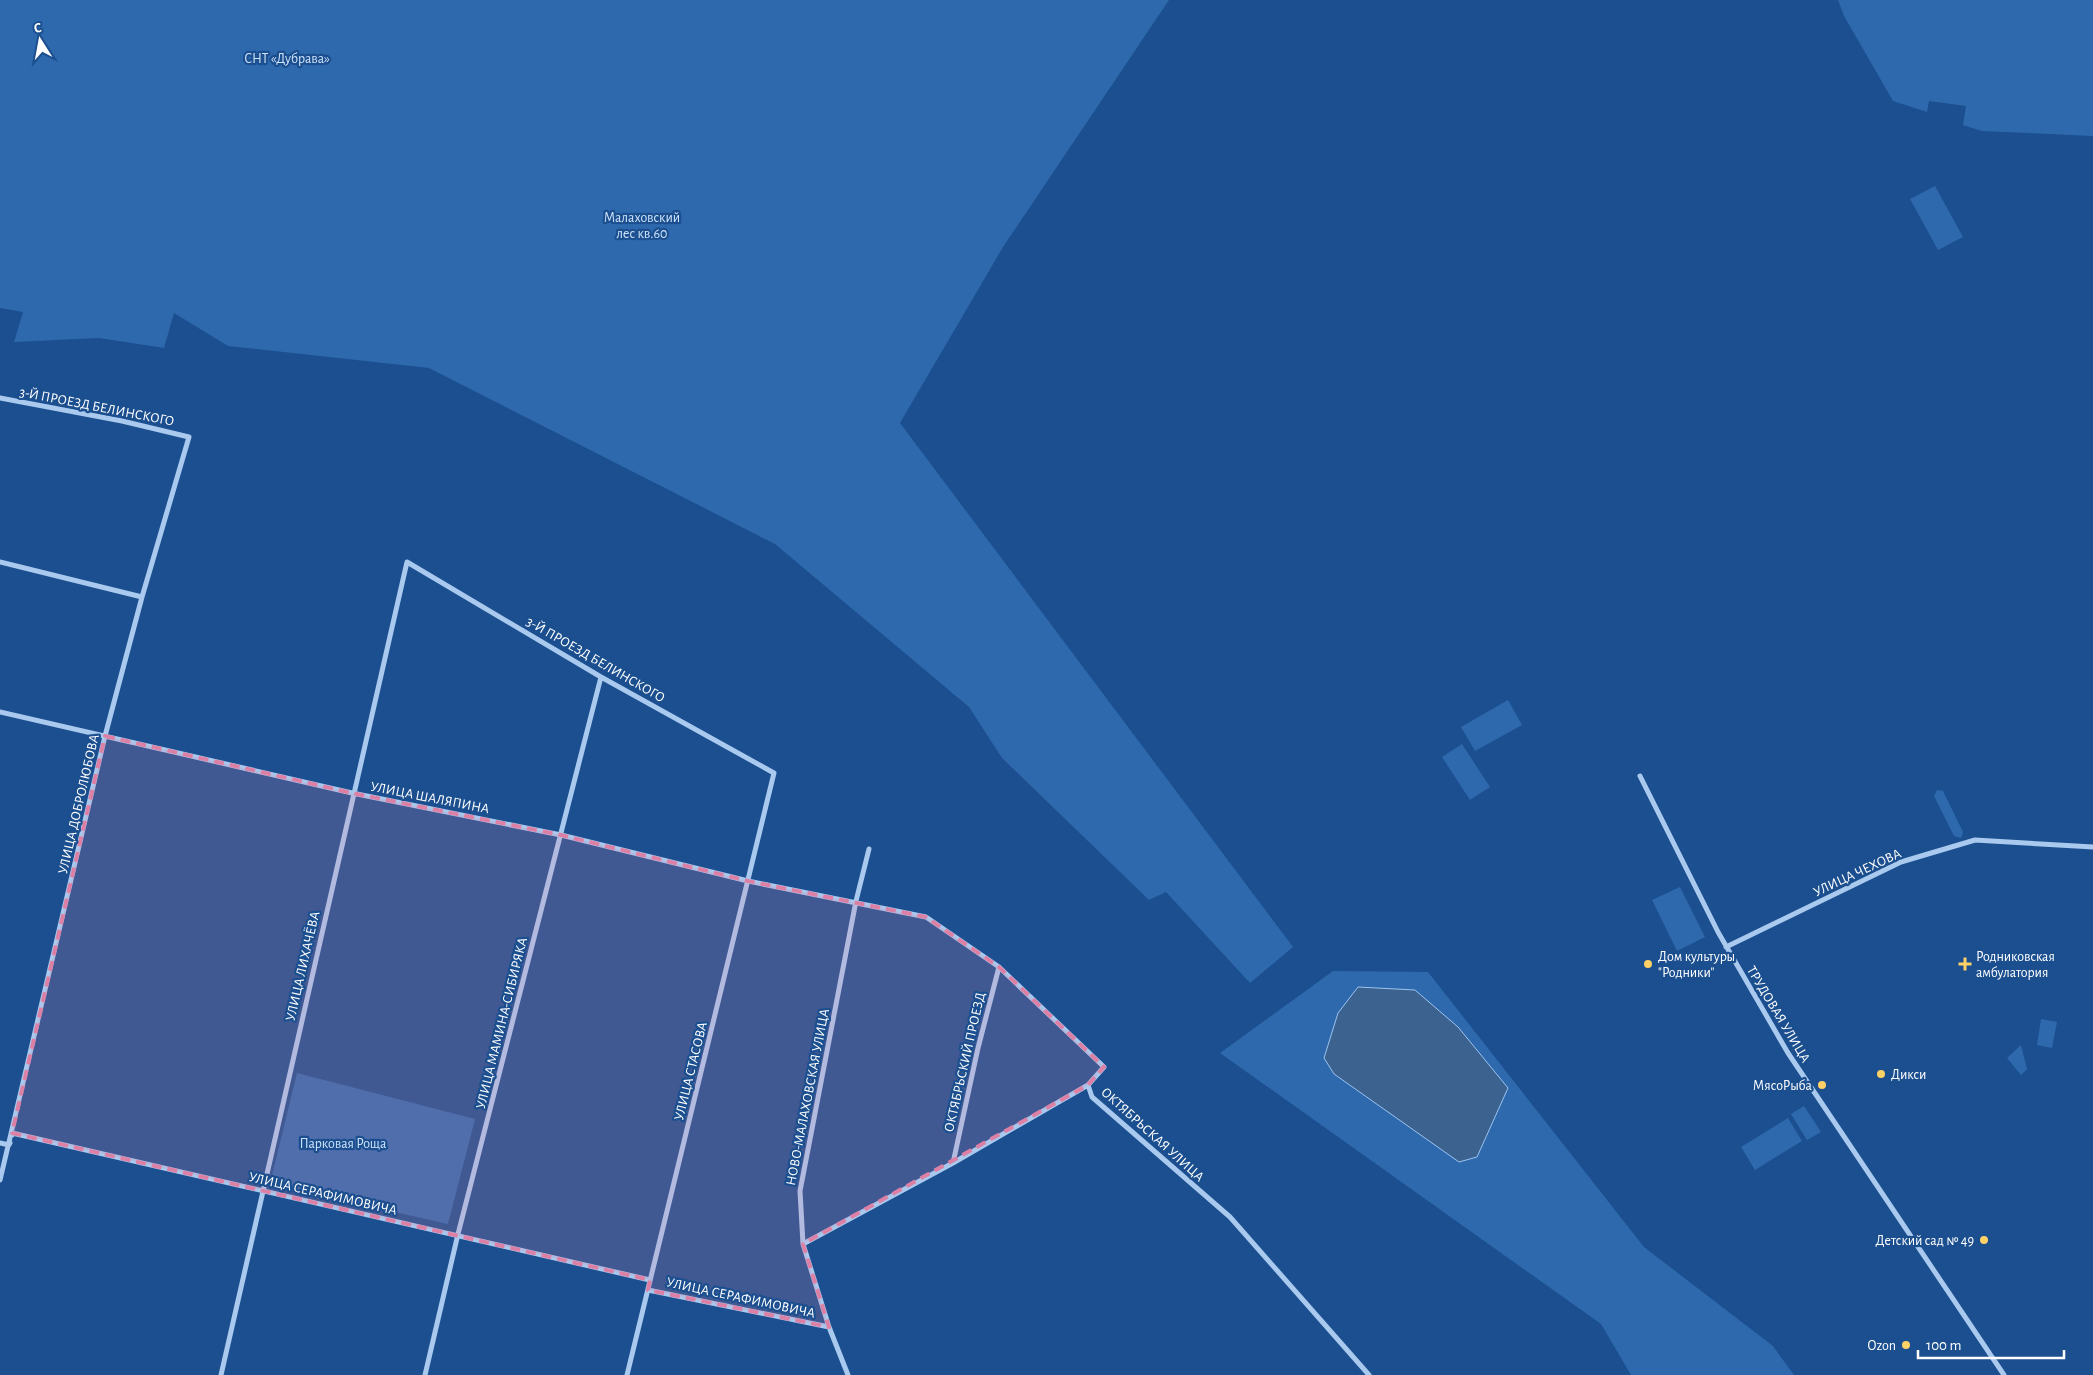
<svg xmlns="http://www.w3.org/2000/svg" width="2093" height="1375" viewBox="0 0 2093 1375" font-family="'Alegreya Sans',sans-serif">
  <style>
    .green { fill: #2e69ad }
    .water { fill: #3c6290; stroke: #9cc4f0 }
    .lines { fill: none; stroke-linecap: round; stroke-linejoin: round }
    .minor { stroke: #a9c9ee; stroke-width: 5 }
    .marked { fill: #dd80a5; fill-opacity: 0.2; stroke: #dd80a5; stroke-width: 4; stroke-dasharray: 10 6; stroke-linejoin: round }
    .poi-dot { fill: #ffd166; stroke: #1b4f8f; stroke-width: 2 }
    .labels { text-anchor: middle; stroke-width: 4.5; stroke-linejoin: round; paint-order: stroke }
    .park-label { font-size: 14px; fill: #cfe3fa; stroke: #1b4f8f }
    .street-label { font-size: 14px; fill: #fff; stroke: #1b4f8f }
    .poi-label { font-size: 14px; fill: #fff; stroke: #1b4f8f; text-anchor: start }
  </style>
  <rect width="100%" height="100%" fill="#1b4f8f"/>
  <path class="green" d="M0,0H1169L1003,247L900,423L1293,947L1250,983L1166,892L1149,900L1002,758L969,707L775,544L429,368L228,346L174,313L164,348L99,338L14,342L23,312L0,308Z
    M1838,0H2093V136L1982,131L1963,125L1966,106L1929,101L1927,112L1893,101L1844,16Z
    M1935,186L1963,237L1938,250L1910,199Z
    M1508,700L1522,725L1475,751L1461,727Z
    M1462,744L1490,787L1470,800L1442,757Z
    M1937,790L1943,791L1963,832L1961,838L1954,836L1934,796Z
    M1680,887L1705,937L1677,951L1652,900Z
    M1333,971L1428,972L1644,1247L1773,1346L1794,1375H1631L1601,1324L1220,1053Z
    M2041,1019L2057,1022L2052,1048L2037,1045Z
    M2021,1045L2027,1069L2021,1075L2007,1058Z
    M297,1073L475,1119L448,1224L270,1184Z
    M1804,1106L1821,1132L1807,1140L1791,1114Z
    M1788,1118L1802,1141L1755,1170L1741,1147Z"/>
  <path class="water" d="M1358,987L1415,990L1458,1027L1508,1088L1477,1157L1459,1162L1334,1074L1324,1058L1338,1013Z"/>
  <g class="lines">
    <path class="minor" d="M0,398L122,421L189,437L142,597L105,736L0,1180
      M0,562L142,597
      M0,712L352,793L561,835L748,881L926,917L999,967L1104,1067L1088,1085L1092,1097L1230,1217L1369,1375
      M1640,776L1718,932L1788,1053L2004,1375
      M1726,947L1901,862L1975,840L2093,847
      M12,1135V1133L650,1280
      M0,1143L9,1145L10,1143
      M953,1163L978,1048L999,967
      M803,1244L953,1163L1088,1085
      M648,1290L829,1327
      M221,1375L407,562L601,677L774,773L627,1375
      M425,1375L458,1234L601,677
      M848,1375L829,1327L803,1244L800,1191L856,901L869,849"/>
  </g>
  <path class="marked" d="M105,736L352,793L561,835L748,881L926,917L999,967L1104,1067L1088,1085L803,1244L829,1327L648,1290L650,1280L12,1133Z"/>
  <g class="poi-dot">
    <circle cx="1648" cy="964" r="5"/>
    <path d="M1962.5 956.5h5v5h5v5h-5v5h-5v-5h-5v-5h5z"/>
    <circle cx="1881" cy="1074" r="5"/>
    <circle cx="1822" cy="1085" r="5"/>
    <circle cx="1984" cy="1240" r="5"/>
    <circle cx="1906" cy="1345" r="5"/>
  </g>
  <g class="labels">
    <g class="park-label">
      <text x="287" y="63">СНТ «Дубрава»</text>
      <text x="642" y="222">Малаховский<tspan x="642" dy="16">лес кв.60</tspan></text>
      <text x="343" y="1148">Парковая Роща</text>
    </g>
    <g class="street-label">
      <text transform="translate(97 406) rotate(11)" y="5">3-Й ПРОЕЗД БЕЛИНСКОГО</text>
      <text transform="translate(596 659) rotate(30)" y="5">3-Й ПРОЕЗД БЕЛИНСКОГО</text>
      <text transform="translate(430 797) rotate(11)" y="5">УЛИЦА ШАЛЯПИНА</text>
      <text transform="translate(78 804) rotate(-77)" y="5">УЛИЦА ДОБРОЛЮБОВА</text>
      <text transform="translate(1857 872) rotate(-25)" y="5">УЛИЦА ЧЕХОВА</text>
      <text transform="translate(302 966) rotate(-77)" y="5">УЛИЦА ЛИХАЧЁВА</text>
      <text transform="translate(1779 1014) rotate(59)" y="5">ТРУДОВАЯ УЛИЦА</text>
      <text transform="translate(501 1023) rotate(-76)" y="5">УЛИЦА МАМИНА-СИБИРЯКА</text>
      <text transform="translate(964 1062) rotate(-77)" y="5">ОКТЯБРЬСКИЙ ПРОЕЗД</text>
      <text transform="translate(690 1071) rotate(-76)" y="5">УЛИЦА СТАСОВА</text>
      <text transform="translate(807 1097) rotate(-79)" y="5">НОВО-МАЛАХОВСКАЯ УЛИЦА</text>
      <text transform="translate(1153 1134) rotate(42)" y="5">ОКТЯБРЬСКАЯ УЛИЦА</text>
      <text transform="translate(323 1193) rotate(13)" y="5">УЛИЦА СЕРАФИМОВИЧА</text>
      <text transform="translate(741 1297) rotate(12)" y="5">УЛИЦА СЕРАФИМОВИЧА</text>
    </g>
    <g class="poi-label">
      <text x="1658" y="961">Дом культуры<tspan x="1658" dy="16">"Родники"</tspan></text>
      <text x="1976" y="961">Родниковская<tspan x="1976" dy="16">амбулатория</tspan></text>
      <text x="1891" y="1079">Дикси</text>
      <text x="1812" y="1090" text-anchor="end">МясоРыба</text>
      <text x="1974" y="1245" text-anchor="end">Детский сад № 49</text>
      <text x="1896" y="1350" text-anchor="end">Ozon</text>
    </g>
  </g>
  <g transform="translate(40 40) rotate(349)" stroke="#1b4f8f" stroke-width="4" paint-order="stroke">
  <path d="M0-4L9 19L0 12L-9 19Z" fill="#ffffff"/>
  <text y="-8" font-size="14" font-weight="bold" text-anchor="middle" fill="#ffffff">С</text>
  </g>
  <path d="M1918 1350v8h146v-8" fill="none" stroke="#ffffff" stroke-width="2.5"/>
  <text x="1926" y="1350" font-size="15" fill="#ffffff" stroke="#1b4f8f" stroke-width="4" paint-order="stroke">100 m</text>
</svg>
